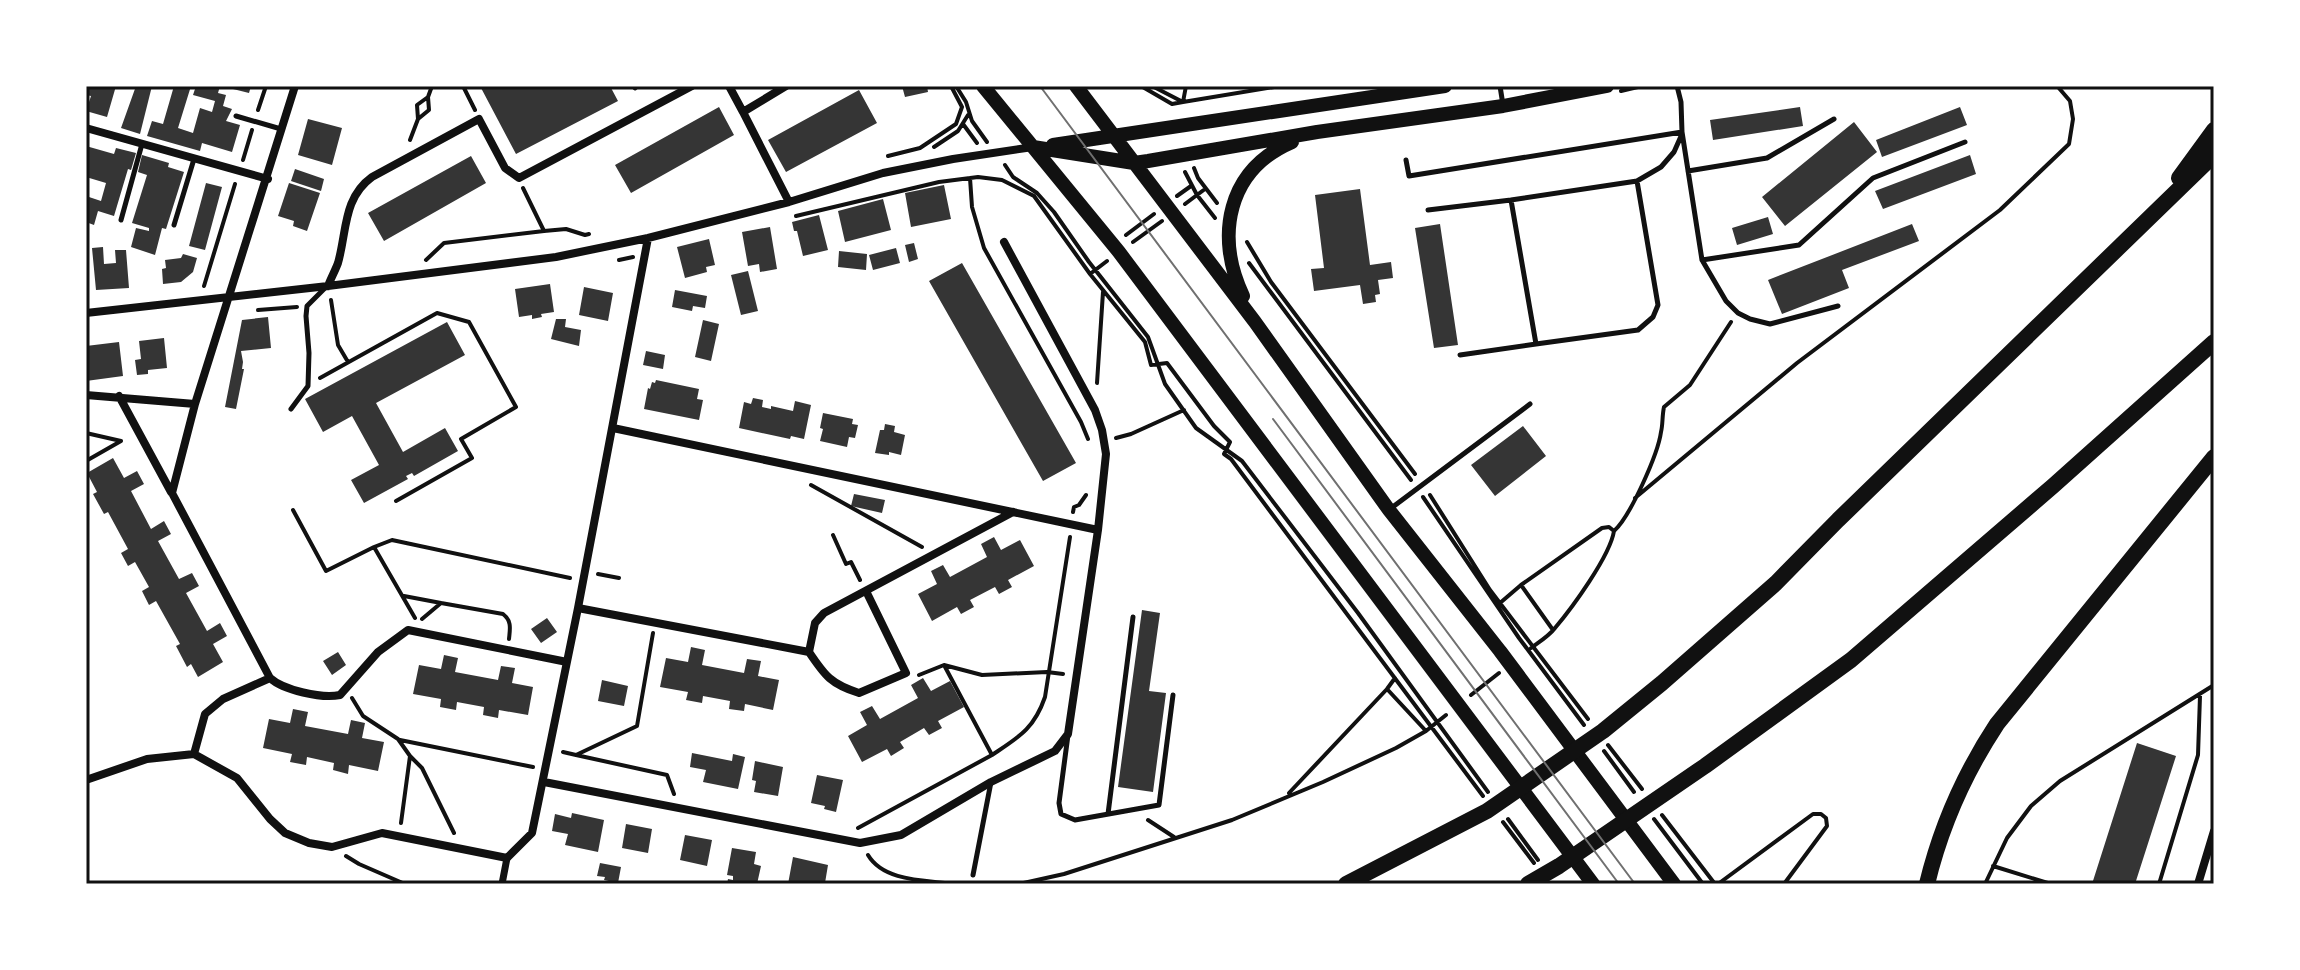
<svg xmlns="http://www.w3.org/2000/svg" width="2300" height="970" viewBox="0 0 2300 970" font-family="'PT Sans',sans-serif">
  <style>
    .building { fill: #353535 }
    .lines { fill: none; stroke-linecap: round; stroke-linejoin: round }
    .path { stroke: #111; stroke-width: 4 }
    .service { stroke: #111; stroke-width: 5 }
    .pedestrian { stroke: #111; stroke-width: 7 }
    .minor { stroke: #111; stroke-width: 8 }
    .tertiary { stroke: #111; stroke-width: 14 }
    .primary { stroke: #111; stroke-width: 16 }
    .tram { stroke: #707070; stroke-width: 2 }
    .neatline { fill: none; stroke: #111; stroke-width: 3 }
  </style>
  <rect width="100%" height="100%" fill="#fff"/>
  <path class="building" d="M86,86H116L107,117L86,111L91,96L86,95Z
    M136,86H152L140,134L121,128Z
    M174,86H191L178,128L193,133L200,108L212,112L215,101L193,95L196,86H220L218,93L226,95L223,106L232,109L226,121L240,125L232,152L202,143L200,151L147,136L152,121L163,124Z
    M234,86H251L249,93L233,89Z
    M480,86H610L618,101L516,154Z
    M902,86H927L928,92L905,97Z
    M859,90L877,123L786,172L768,140Z
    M719,107L734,135L631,193L615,165Z
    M1800,107L1803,126L1713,140L1710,120Z
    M1960,107L1967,125L1882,157L1876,140Z
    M308,119L342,128L332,165L298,155Z
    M1854,122L1877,152L1785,226L1762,197Z
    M86,146L114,154L116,148L136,153L131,170L128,169L114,216L98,211L94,225L86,222V196L101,201L106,183L86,177Z
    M142,155L169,163L168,167L184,172L166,229L162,228L155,255L131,247L136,228L149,231V228L132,223L147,175L138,172Z
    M1970,155L1976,174L1883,209L1875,191Z
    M471,156L486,183L384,241L368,213Z
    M295,169L324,179L321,191L291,181Z
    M206,183L222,187L205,250L189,246Z
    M289,183L320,193L307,231L293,226L294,221L278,216Z
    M944,185L951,219L911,227L905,193Z
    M1360,189L1370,265L1391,262L1393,278L1378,280L1380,294L1375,295L1376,302L1363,304L1360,285L1314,291L1311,269L1324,268L1315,195Z
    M883,199L891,230L845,242L838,211Z
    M819,215L828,250L803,256L797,231H794L792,222Z
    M1768,217L1773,234L1737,245L1732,228Z
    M1440,224L1458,345L1434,348L1415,228Z
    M1912,224L1919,241L1842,270L1849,288L1782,314L1768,280Z
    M770,227L777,269L760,272L759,264L748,266L742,232Z
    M709,239L715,265L706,267L707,272L685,278L677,247Z
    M914,243L918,259L909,262L905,245Z
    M103,247L104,264L116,263L115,250H126L129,288L96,290L92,248Z
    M896,248L900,263L873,270L869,255Z
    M839,251L867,254L866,270L838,267Z
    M183,254L197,258L193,272L181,282L163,284L162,269L166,268L165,260L181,258Z
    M962,263L1076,463L1043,481L929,281Z
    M748,271L758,311L741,315L731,275Z
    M550,284L554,312L541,314L542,317L532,319V315L519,317L515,289Z
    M584,287L613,293L608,321L579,315Z
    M675,290L707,296L705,308L693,306L692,311L672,307Z
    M268,317L271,348L241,351L243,362L242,369H244L236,409L225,407L242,320Z
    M556,319H566L565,327L581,330L579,346L551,339Z
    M703,320L719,324L711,361L695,357Z
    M447,322L465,355L376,403L403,452L445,428L458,451L414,476L412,473L406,476L408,479L364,503L351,480L379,465L352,416L323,432L305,399Z
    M164,338L167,368L148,370V374L137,375L135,360L141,359L139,341Z
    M119,342L123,376L86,381V346Z
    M646,351L665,355L663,369L643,365Z
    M656,380L699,389L697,399L703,400L699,420L644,409L648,388L650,389L652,382L655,383Z
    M753,398L763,400L762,407L771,409V406L793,411L795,401L811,405L804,439L791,436L790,439L739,428L744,402L751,404Z
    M823,413L853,419L852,424L858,425L855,438L849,437L847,447L820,441L823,429L820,428Z
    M885,424L895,426L894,432L905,435L901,455L889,452V455L875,453L880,430H884Z
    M1523,426L1546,456L1495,496L1471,465Z
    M113,458L124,478L137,471L144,484L131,491L151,529L164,521L171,534L158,541L179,579L192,573L199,586L186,593L207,631L220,623L227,636L213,644L223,662L198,677L191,664L187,667L176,646L180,644L156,601L149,605L142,591L149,587L135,562L128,566L121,553L128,549L108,512L104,514L93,494L97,492L87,473Z
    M854,494L885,500L882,513L851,506Z
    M994,537L1001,550L1020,540L1034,566L1008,580L1012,587L999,594L995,587L970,600L974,607L961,614L957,607L932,621L918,594L937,584L931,571L943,565L950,577L987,557L981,544Z
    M1142,610L1160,613L1149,691L1166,693L1153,792L1118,787Z
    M547,618L557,632L541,643L531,629Z
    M691,647L705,650L702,665L744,673L747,659L761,661L758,676L779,680L773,710L745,704L744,711L729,709L730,701L703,696L702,703L686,700L688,692L660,687L666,658L688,662Z
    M338,652L346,665L332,675L323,661Z
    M444,655L458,658L455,672L498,680L501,666L515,668L512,683L533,687L528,715L499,710L498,718L483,715L484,707L457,702L456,710L440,707L441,699L413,694L419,665L441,669Z
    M923,678L931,691L950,681L964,707L938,721L942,728L929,735L924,728L900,742L904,748L891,756L887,749L862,762L848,736L867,725L860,712L872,706L880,719L918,698L911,685Z
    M602,680L628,686L624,706L598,701Z
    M293,709L308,712L305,726L348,734L351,720L365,723L362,738L384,742L378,771L349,765L348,774L333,770L334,763L307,757L306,765L290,762L292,754L263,748L269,719L290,723Z
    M2137,743L2176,756L2135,884H2092Z
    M692,753L732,761L733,754L745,757L738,789L703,782L706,770L690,767Z
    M755,761L783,767L778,796L754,792L756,781L752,780Z
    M817,775L843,780L836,812L824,809L825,806L811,803Z
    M572,813L604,820L598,852L565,845L568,834L552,831L555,814L571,818Z
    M626,824L652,829L648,853L622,848Z
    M685,835L712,840L707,866L680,860Z
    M732,848L756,852L754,864L761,866L757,884H727L728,879L733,880V876L727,875Z
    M793,857L828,865L825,883L818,881V884H788Z
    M600,863L621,867L618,883L604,880L605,877L597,876Z"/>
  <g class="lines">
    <path class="path" d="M463,86L475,110
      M956,86L966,102L972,121L987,142
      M1141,86L1172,104L1183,102
      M1152,86L1181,101
      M1186,86L1183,102L1280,86
      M1621,91L1642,86
      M428,97L432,86
      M258,110L266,86
      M963,124L977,143
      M410,140L418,119L429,110L428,97L417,105L418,119
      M934,147L958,131L968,115
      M888,156L920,148L956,124L962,107L951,86
      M243,160L252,130
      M1005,165L1013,177L1037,193L1054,212L1089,262L1148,337L1165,384L1196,428L1242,461L1358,613L1488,792
      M1194,168L1198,178L1217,203
      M1185,172L1197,195L1215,218
      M970,178L972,207L984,248L1081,422L1088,439
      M523,188L544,231L566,229L585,235L589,234
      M1177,196L1191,186
      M1185,204L1205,189
      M796,216L939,182L978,177L1002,180L1034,196L1090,274L1107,261
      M1126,235L1154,214
      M1133,242L1162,221
      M1247,242L1271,282L1415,474
      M426,260L444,243L544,231
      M619,260L633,257
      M1249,263L1411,480
      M1090,274L1145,342L1151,365L1167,363L1214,426L1230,442L1224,454L1231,459L1483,796
      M204,286L235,184
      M331,300L338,345L348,362
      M258,310L297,307
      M320,378L437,313L469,322L516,407L461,439L472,458L396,501
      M1097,383L1103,292
      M86,433L121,441L86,461
      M1116,438L1131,434L1184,410
      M811,485L922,547
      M1430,495L1490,590L1588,719
      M1423,497L1519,638L1584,725
      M1635,498L1797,363L2000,210L2069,144L2073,119L2070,101L2058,87
      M293,510L326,571L374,547L415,618
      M1073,512L1074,507L1079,505L1086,495
      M1614,531C1630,517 1658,454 1661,432C1663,424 1662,416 1664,407L1690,385L1731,322
      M833,535L846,564L851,562L860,580
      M374,547L392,540L570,578
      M598,574L619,578
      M1521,585L1553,630
      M404,596L441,603
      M1500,603L1521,585L1602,528L1609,527L1614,531C1610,556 1572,608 1555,628C1549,636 1539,642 1531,648
      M422,619L441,603L503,614C512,621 510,629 509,639
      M944,665L992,755C1019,737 1034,729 1045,697L1070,537
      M919,675L944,665L982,675L1047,672L1063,674
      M1387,689L1426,731
      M1471,695L1499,673
      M352,698L363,716L398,739L410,756L401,823
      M400,740L533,767
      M1608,745L1642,789
      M1604,751L1634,792
      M563,752L576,755L637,726L653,633
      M576,755L667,775L674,794
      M410,756L422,768L454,833
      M1289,793L1387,689L1395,678
      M1662,815L1715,884
      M1508,819L1538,860
      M1654,819L1703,884
      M1148,820L1174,837
      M1503,822L1534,863
      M858,828L992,755
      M868,855C884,882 926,880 954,884
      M346,856L359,864L405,884
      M1993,866L2051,884
      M1019,884L1064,874L1232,820L1323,782L1396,748L1426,731L1446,715
      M1718,884L1813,814H1821L1826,818L1827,826L1784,884
      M1985,884L2007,838L2031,806L2060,781L2214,685
      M2159,884L2198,755L2200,696"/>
    <path class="service" d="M634,86L635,88
      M1500,86L1503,105
      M1677,86L1681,102L1682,132L1702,260L1726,301L1738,313L1750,319L1770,324L1838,306
      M236,116L281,129
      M1406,160L1409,176L1682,132
      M1688,171L1767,158L1834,119
      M1511,200L1637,181L1661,167L1674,152L1682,134
      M1428,210L1511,200L1536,344L1460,355
      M121,220L142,144
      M174,225L194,159
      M1702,260L1799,245L1873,178L1965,142
      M1536,344L1638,330L1653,317L1658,305L1637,181
      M291,409L308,386L309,353L306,316L307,306L327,286
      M1390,509L1530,404
      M1068,735L1059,803L1061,814L1075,820L1159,805L1173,695
      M1108,814L1133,617
      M973,875L991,782"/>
    <path class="pedestrian" d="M502,884L507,858"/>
    <path class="minor" d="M729,86L743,112
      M786,86L743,112L789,202
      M86,128L268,179
      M328,286C331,278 335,271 338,263C347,231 343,198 372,177L479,119L505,168L519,178L692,86
      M86,313L328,286L556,257L648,238L789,202L883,173L953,159L1033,147
      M86,395L195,404
      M119,396L171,492
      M613,428L1098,530
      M866,591L906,673L859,693C831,684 825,676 809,652L815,623L824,613L1013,512
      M578,608L809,652
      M270,678L172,493L195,404L295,86
      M194,754L205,714L223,699L270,678C283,690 322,699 340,695L378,652L408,630L567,662
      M86,780L147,759L194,754L237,778L270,819L285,833L309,843L332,847L382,833L507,858L532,833L578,608L648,238
      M544,782L860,843L901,835L991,782L1055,751L1068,734L1098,530L1106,454L1102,430L1095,410L1004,242
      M2198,884L2214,831"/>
    <path class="tertiary" d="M983,86L1119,252L1593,884
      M1076,86L1255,322L1389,510L1500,651L1674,884
      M1053,145L1445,86
      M1033,147L1134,163L1148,161L1317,132L1503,106L1607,86
      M1243,296C1215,236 1227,170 1292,142"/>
    <path class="primary" d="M2179,178L2214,130
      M1346,884L1487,811L1603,731L1662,683L1776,583L1838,520L2214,155
      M1528,884L1559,866L1705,766L1851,660L2053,486L2214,342
      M1927,884C1941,826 1964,774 1997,724L2214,457"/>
    <path class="tram" d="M1040,86L1635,884
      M1273,419L1619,884"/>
  </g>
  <rect width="2300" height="970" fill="none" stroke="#ffffff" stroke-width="176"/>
  <rect x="88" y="88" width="2124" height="794" class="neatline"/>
</svg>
